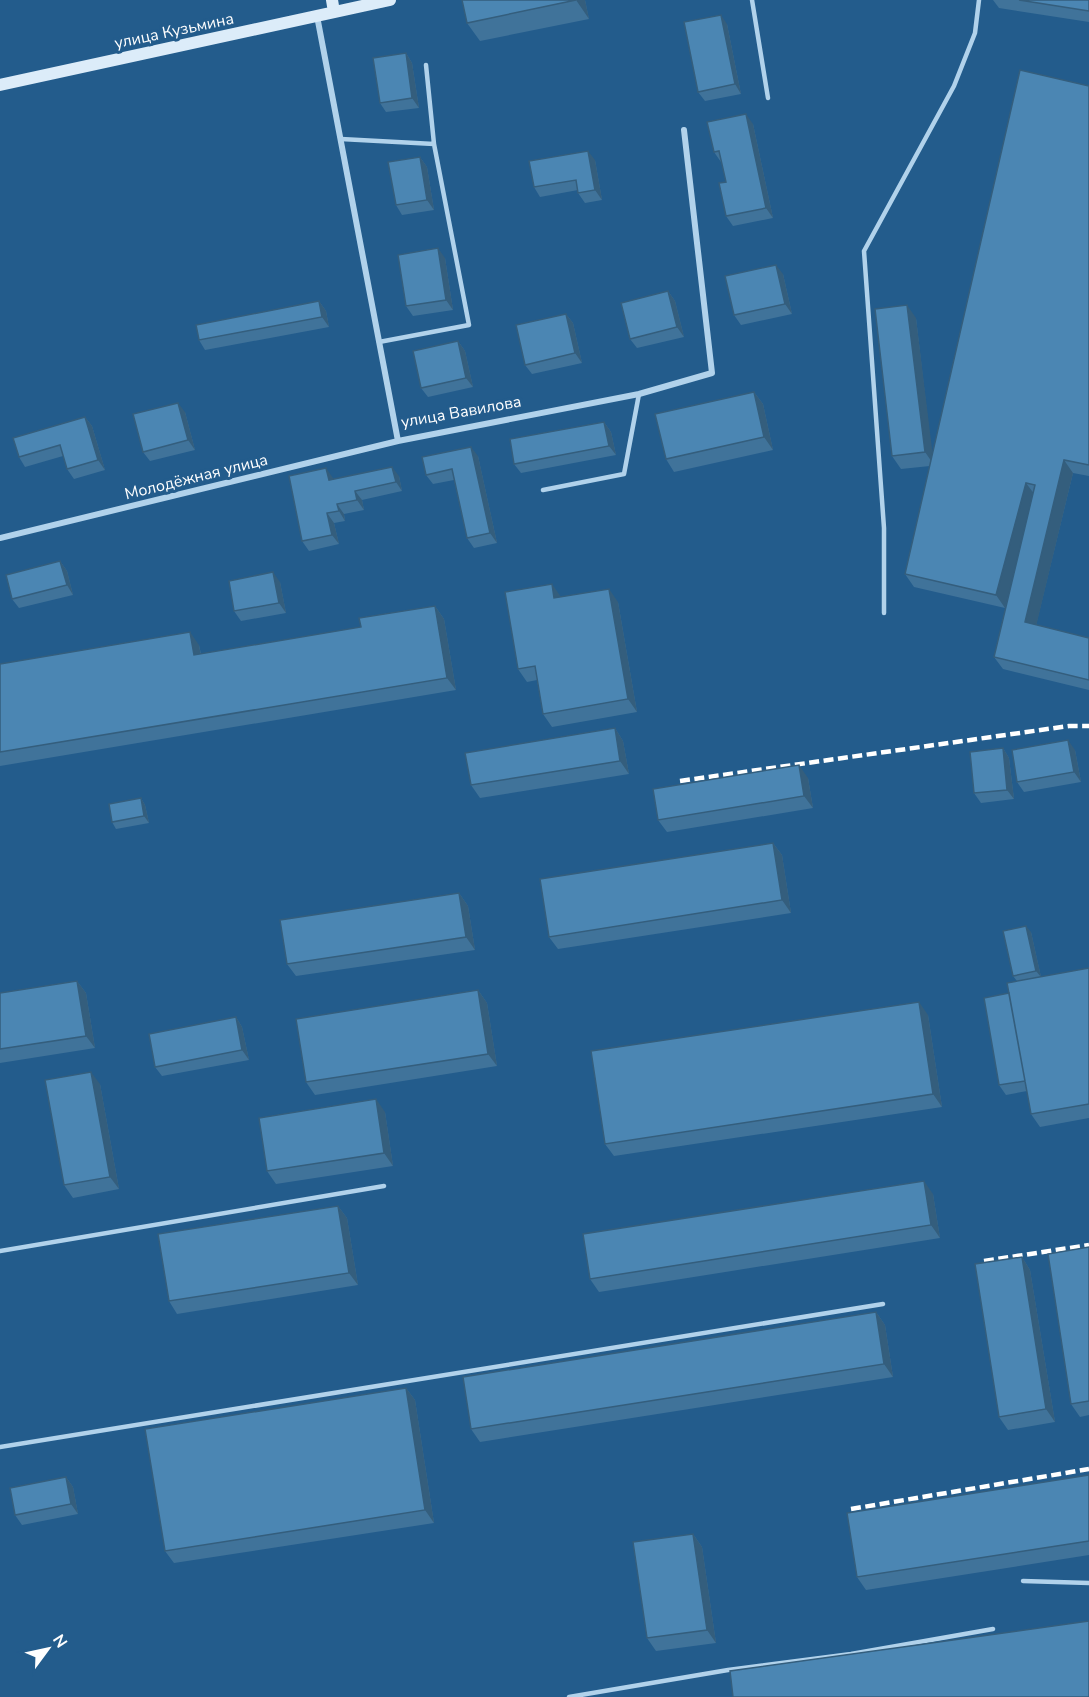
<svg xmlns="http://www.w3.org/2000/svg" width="1089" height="1697" viewBox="0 0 1089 1697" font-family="'Nunito Sans',sans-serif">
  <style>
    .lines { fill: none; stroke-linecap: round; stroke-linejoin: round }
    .lane { stroke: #b1d2eb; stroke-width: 4.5 }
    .street { stroke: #b1d2eb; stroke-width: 6 }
    .secondary { stroke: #dcecf9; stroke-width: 12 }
    .rail { stroke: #fff; stroke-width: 4.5; stroke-dasharray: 10 4.5; stroke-linecap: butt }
    .wall { fill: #40739a }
    .shaded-wall { fill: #345e7d }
    .building { fill: #4b86b3; stroke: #345e7d; stroke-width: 1.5 }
    .labels { text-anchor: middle; stroke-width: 6; stroke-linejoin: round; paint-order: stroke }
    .street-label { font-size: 16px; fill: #fff; stroke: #235c8c }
  </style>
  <rect width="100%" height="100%" fill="#235c8c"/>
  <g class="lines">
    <path class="lane" d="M752,0L768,98
      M426,65L434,144
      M341,139L434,144L469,325L379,342
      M543,490L624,474L639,394
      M884,613V528L864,251L954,86L975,33L979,0
      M0,1251L384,1186
      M0,1447L883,1304
      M1023,1581L1089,1583
      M569,1697L728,1670L851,1654L993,1629"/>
    <path class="street" d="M317,16L398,441
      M0,538L398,441L639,394L712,373L684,130"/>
    <path class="secondary" d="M332,0L334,12
      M0,85L390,0"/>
    <path class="rail" d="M680,781L1069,726H1089
      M984,1261L1089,1245
      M851,1509L1089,1469"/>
  </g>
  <path class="wall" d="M462,0H585L589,19L480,41L467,23Z
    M993,0H1089V22L999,8Z
    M727,24L741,94L705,101L698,92Z
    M406,53L412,63L419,108L386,112L380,103Z
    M1089,86V476L1073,473L1036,625L1089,638V690L1003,669L994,657L1011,584L1005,608L914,587L905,574L930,466L901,469L892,456L916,318L932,455Z
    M753,124L773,218L733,226L726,216V182L721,161V162L714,152Z
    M420,157L427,167L434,210L402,215L396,205Z
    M595,160L602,200L585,203L578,193V190L540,197L534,187Z
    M445,258L453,310L413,316L406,306Z
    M783,274L792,314L741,325L734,315Z
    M668,291L675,301L684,337L637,348L630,339Z
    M319,301L326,311L329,327L205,350L199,340Z
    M566,314L573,323L582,363L532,374L525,365Z
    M458,341L465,351L473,387L428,397L421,388Z
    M754,392L763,404L773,450L674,472L666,459Z
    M185,412L195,450L150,461L143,452Z
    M85,417L92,426L105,470L74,479L67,469L63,456L25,467L19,457Z
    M604,422L611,432L616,455L521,473L514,464Z
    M478,456L497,543L474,548L467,538L454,480L433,484L426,475Z
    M399,476L402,491L362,500L364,510L344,514L345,521L334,523L339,544L309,551L302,541L333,478V479Z
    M60,561L67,571L73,595L19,608L12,599Z
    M280,582L286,613L241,621L234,611Z
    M561,597L618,602L637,712L552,727L543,714L537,680L527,682L518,669Z
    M435,606L444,619L456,690L0,766V664L199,645L201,654L361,627Z
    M615,728L623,741L629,774L480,798L471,785Z
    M1003,748L1009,758L1014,799L981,803L974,793Z
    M1075,750L1081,782L1024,792L1017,782Z
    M808,778L813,808L667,832L658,820Z
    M141,798L145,805L149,823L116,829L112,822Z
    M773,843L782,855L791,913L558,949L549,937Z
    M459,893L468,906L475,950L296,976L287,964Z
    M1031,932L1041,977L1089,968V1118L1040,1127L1031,1114L1027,1091L1006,1095L999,1085L1009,993L1017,981L1013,976Z
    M77,981L86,993L95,1048L0,1063V993Z
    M478,990L487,1003L497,1066L315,1095L306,1082Z
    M928,1015L942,1107L614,1156L605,1144Z
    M236,1017L242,1027L249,1060L162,1076L155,1067Z
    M100,1084L119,1189L73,1198L64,1185Z
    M385,1112L393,1166L276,1184L267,1171Z
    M933,1194L940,1238L599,1292L590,1279Z
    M338,1206L347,1218L358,1285L177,1314L169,1301Z
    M1089,1247V1415L1080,1417L1071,1404Z
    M1022,1257L1030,1270L1055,1422L1008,1430L999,1417Z
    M876,1312L885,1325L893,1377L480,1442L471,1429Z
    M406,1388L415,1400L434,1523L174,1563L165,1551Z
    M1089,1475V1555L866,1590L857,1577Z
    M66,1477L73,1487L78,1514L22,1525L15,1515Z
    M693,1534L702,1547L716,1643L656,1651L647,1638Z"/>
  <path class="shaded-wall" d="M576,0H585L589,19Z
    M721,15L727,24L741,94L735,84Z
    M406,53L412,63L419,108L412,98Z
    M746,114L753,124L773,218L766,208Z
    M588,151L595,160L602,200L595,190Z
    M420,157L427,167L434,210L427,200Z
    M438,248L445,258L453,310L446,300Z
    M776,265L783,274L792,314L785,304Z
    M668,291L675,301L684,337L677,327Z
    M319,301L326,311L329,327L322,317Z
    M907,305L916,318L934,465L925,452Z
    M566,314L573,323L582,363L575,353Z
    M458,341L465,351L473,387L466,378Z
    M754,392L763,404L773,450L764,437Z
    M178,403L185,412L195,450L188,440Z
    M85,417L92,426L105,470L98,460Z
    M604,422L611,432L616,455L609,446Z
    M471,447L478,456L497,543L490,533Z
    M1064,460L1073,473L1034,635L1025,622Z
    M392,467L399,476L402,491L396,482Z
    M326,468L333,478L335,490L329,480Z
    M1026,483L1035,495L1005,608L996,595Z
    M355,491L362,500L364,510L357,500Z
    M337,504L344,514L345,521L339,511Z
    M327,513L334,523L339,544L332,535Z
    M60,561L67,571L73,595L67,585Z
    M273,572L280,582L286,613L279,603Z
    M552,584L561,597L563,611L554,598Z
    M609,589L618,602L637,712L628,699Z
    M435,606L444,619L456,690L447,678Z
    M190,632L199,645L203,668L194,655Z
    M615,728L623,741L629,774L620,761Z
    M1068,740L1075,750L1081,782L1074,772Z
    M1003,748L1009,758L1014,799L1007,790Z
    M799,765L808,778L813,808L804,796Z
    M141,798L145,805L149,823L144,816Z
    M773,843L782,855L791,913L782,900Z
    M459,893L468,906L475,950L466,937Z
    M1026,926L1031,932L1041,977L1036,971Z
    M77,981L86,993L95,1048L86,1036Z
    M478,990L487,1003L497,1066L488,1054Z
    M919,1002L928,1015L942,1107L933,1094Z
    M236,1017L242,1027L249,1060L242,1050Z
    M91,1072L100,1084L119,1189L110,1177Z
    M376,1099L385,1112L393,1166L384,1153Z
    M924,1181L933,1194L940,1238L931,1225Z
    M338,1206L347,1218L358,1285L349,1273Z
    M1022,1257L1030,1270L1055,1422L1046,1409Z
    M876,1312L885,1325L893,1377L884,1364Z
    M406,1388L415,1400L434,1523L425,1510Z
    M66,1477L73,1487L78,1514L71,1504Z
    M693,1534L702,1547L716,1643L707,1630Z"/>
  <path class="building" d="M462,0H576L467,23Z
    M1019,0H1089V11Z
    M721,15L735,84L698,92L684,22Z
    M406,53L412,98L380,103L373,58Z
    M1020,70L1089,86V465L1064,460L1025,622L1089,638V680L994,657L1035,485L1026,483L996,595L905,574Z
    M746,114L766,208L726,216L719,183L726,182L719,151L714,152L707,122Z
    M588,151L595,190L578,193L576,180L534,187L529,161Z
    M420,157L427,200L396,205L388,162Z
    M438,248L446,300L406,306L398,255Z
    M776,265L785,304L734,315L725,276Z
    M668,291L677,327L630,339L621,303Z
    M319,301L322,317L199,340L196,325Z
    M907,305L925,452L892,456L875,309Z
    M566,314L575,353L525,365L516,325Z
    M458,341L466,378L421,388L413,351Z
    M754,392L764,437L666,459L655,414Z
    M178,403L188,440L143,452L133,414Z
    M85,417L98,460L67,469L60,445L19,457L13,438Z
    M604,422L609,446L514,464L510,439Z
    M471,447L490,533L467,538L452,469L426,475L422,457Z
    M392,467L396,482L355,491L357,500L337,504L339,511L327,513L332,535L302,541L289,476L326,468L329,480Z
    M60,561L67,585L12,599L6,575Z
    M273,572L279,603L234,611L229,581Z
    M552,584L554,598L609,589L628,699L543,714L535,666L518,669L505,592Z
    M435,606L447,678L0,752V664L190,632L194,655L361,627L359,618Z
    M615,728L620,761L471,785L465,753Z
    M1068,740L1074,772L1017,782L1012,750Z
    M1003,748L1007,790L974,793L970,752Z
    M799,765L804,796L658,820L653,789Z
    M141,798L144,816L112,822L109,804Z
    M773,843L782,900L549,937L540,879Z
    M459,893L466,937L287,964L280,920Z
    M1026,926L1036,971L1013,976L1003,931Z
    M1089,968V1104L1031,1114L1007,983Z
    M77,981L86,1036L0,1049V993Z
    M478,990L488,1054L306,1082L296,1019Z
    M1009,993L1025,1081L999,1085L984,998Z
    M919,1002L933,1094L605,1144L591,1051Z
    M236,1017L242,1050L155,1067L149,1034Z
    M91,1072L110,1177L64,1185L45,1080Z
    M376,1099L384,1153L267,1171L259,1118Z
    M924,1181L931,1225L590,1279L583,1234Z
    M338,1206L349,1273L169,1301L158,1234Z
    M1089,1247V1401L1071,1404L1048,1254Z
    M1022,1257L1046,1409L999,1417L975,1264Z
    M876,1312L884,1364L471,1429L463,1377Z
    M406,1388L425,1510L165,1551L145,1429Z
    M1089,1475V1541L857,1577L847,1513Z
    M66,1477L71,1504L15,1515L10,1488Z
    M693,1534L707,1630L647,1638L633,1542Z
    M1089,1621V1697H733L730,1671Z"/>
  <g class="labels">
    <g class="street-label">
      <text transform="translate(174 30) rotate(-12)" y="6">улица Кузьмина</text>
      <text transform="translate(461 411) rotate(-10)" y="6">улица Вавилова</text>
      <text transform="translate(196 476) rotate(-14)" y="6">Молодёжная улица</text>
    </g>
  </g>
  <g transform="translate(48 1649) rotate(57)" stroke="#235c8c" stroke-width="4.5" paint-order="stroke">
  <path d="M0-4.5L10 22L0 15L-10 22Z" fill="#ffffff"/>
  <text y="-9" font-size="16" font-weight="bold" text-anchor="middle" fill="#ffffff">N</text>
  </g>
</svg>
